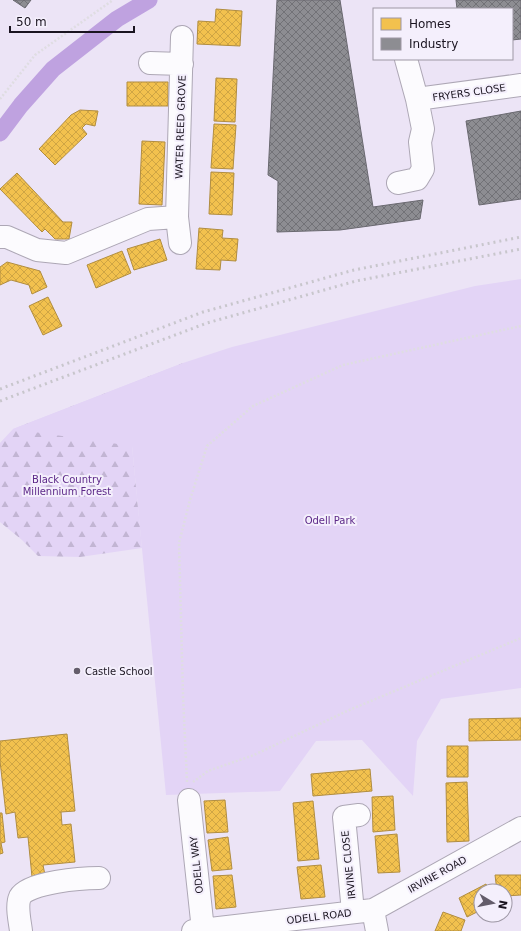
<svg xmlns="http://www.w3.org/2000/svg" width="521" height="931" viewBox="0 0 521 931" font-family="'DejaVu Sans',sans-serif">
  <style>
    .forest { fill: url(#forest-firs) }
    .park { fill: #e3d4f6 }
    .homes { fill: url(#homes-cross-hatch); stroke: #b18d40 }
    .industry { fill: url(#industry-cross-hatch); stroke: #6a6970 }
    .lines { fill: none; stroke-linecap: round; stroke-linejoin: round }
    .canal { stroke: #bfa2e0; stroke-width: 17 }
    .minor-casing { stroke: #ada7b5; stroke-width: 24 }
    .path { stroke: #dfdde2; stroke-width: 2.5; stroke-dasharray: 2 2; stroke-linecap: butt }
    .minor { stroke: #fcfbfe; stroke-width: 22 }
    .rail { stroke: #c8c6cc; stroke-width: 3; stroke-dasharray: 2 4; stroke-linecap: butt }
    .poi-dot { fill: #645d6b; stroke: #f4effc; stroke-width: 1.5 }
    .labels { text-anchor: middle; stroke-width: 4; stroke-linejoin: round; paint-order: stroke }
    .street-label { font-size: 10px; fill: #1a1420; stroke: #f4effc }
    .park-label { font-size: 10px; fill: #5c2888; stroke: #f4effc }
    .poi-label { font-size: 10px; fill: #1a1420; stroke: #f4effc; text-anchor: start }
  </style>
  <defs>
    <pattern id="forest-firs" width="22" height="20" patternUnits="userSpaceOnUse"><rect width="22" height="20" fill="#e3d4f6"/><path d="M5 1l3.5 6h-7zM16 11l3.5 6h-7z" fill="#c2b5d3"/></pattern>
    <pattern id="homes-cross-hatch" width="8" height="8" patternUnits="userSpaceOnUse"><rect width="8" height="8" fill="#f2c14e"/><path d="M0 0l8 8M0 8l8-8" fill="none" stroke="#cfa544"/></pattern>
    <pattern id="industry-cross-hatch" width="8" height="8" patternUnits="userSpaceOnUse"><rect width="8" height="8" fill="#8d8d92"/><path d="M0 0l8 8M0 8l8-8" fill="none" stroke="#727277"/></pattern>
  </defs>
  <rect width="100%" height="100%" fill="#ece4f6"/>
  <path class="forest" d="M183,363L132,446L142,548L80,557L38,556L22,540L0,522V443L13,429Z"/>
  <path class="park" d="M521,279V688L441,699L417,741L413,796L362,740L316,741L280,791L166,795L132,446L13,429L183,363L232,347L475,286Z"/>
  <path class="homes" d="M216,9L242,11L240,46L197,44L198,21L215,22Z
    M216,78L237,79L235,122L214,121Z
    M127,82H168V106H127Z
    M80,110L98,111L95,126L86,124L82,128L87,134L55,165L39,149L71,115Z
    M214,124L236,125L233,169L211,168Z
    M142,141L165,142L162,205L139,204Z
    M211,172L234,173L232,215L209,214Z
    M17,173L63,222H72L69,239H55L45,229L42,232L0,189Z
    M199,228L223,230L222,238L238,239L236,261L221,260L220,270L196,269Z
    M160,239L167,260L134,270L127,249Z
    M122,251L131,273L96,288L87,265Z
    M7,262L40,271L47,287L32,294L29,285L11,280L0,285V267Z
    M48,297L62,326L43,335L29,306Z
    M521,718V740L469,741V719Z
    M67,734L75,811L61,812L62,825L71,824L75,862L43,865L45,875L32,877L28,837L18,838L15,812L6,814L0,761V741Z
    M447,746H468V777H447Z
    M370,769L372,791L313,796L311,774Z
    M467,782L469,841L447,842L446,783Z
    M393,796L395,830L373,832L372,797Z
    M225,800L228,832L207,833L204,801Z
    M313,801L319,859L298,861L293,803Z
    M0,813H2L5,842L1,843L3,853L0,854Z
    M397,834L400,872L378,873L375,836Z
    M228,837L232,869L212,871L208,840Z
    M321,865L325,897L301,899L297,867Z
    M232,875L236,907L216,909L213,876Z
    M495,875H521V895L505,896V891H497Z
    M486,884L489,891H481V910L467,917L459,898Z
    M443,912L465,920L461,931H435Z"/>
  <path class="industry" d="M13,0H31L25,8Z
    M277,0H340L373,207L423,200L420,219L340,230L277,232L278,181L268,175Z
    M456,0H521V39L512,40V9H457Z
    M521,111V199L479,205L466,121Z"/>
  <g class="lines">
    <path class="canal" d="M0,133L21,105L53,69L117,19L149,0"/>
    <defs>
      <path id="minor" d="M150,63L182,64
        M417,99L521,85
        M398,183L417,179L423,169L420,142L423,129L417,99L406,59
        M0,237H7L37,250L66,253L148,219L177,217
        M180,243L177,217L182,37
        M189,800L203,930
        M353,912L344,817L359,815
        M21,931C20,922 16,906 20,897C28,882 83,878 99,878
        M193,931L373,910
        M377,931L373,910L521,828"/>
    </defs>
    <use href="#minor" class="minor-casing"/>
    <path class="path" d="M0,99L35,55L113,0
      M187,782L183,696L179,543L190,500L207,446L253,406L343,365L521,326
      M193,782L208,771L254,755L347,711L521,638"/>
    <use href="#minor" class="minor"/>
    <path class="rail" d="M0,389L203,312L354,270L521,237
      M0,401L207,323L356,281L521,249"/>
  </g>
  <circle class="poi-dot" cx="77" cy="671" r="4"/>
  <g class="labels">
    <g class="street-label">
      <text transform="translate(469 92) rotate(-8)" y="4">FRYERS CLOSE</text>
      <text transform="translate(180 127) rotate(-88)" y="4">WATER REED GROVE</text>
      <text transform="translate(196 865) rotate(-96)" y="4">ODELL WAY</text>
      <text transform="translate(348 865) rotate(-96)" y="4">IRVINE CLOSE</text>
      <text transform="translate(437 874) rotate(-29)" y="4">IRVINE ROAD</text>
      <text transform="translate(319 916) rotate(-7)" y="4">ODELL ROAD</text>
    </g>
    <g class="park-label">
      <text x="67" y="483">Black Country<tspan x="67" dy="12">Millennium Forest</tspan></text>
      <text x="330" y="524">Odell Park</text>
    </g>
    <g class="poi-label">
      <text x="85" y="675">Castle School</text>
    </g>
  </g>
  <rect x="373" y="8" width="140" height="52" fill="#f4effc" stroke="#9d97a4"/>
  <rect x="381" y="18" width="20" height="12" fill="#f2c14e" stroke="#9d97a4"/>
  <text x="409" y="28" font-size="12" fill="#1a1420">Homes</text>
  <rect x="381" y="38" width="20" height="12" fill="#8d8d92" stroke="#9d97a4"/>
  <text x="409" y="48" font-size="12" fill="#1a1420">Industry</text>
  <g transform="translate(493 903) rotate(100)"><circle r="19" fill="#f4effc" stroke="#9d97a4"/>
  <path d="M0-3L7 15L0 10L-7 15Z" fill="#645d6b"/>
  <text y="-6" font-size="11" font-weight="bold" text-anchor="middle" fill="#1a1420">N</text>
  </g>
  <path d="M10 26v6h124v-6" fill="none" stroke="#1a1420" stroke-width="2"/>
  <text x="16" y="26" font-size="12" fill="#1a1420" stroke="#f4effc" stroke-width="3" paint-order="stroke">50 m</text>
</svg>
